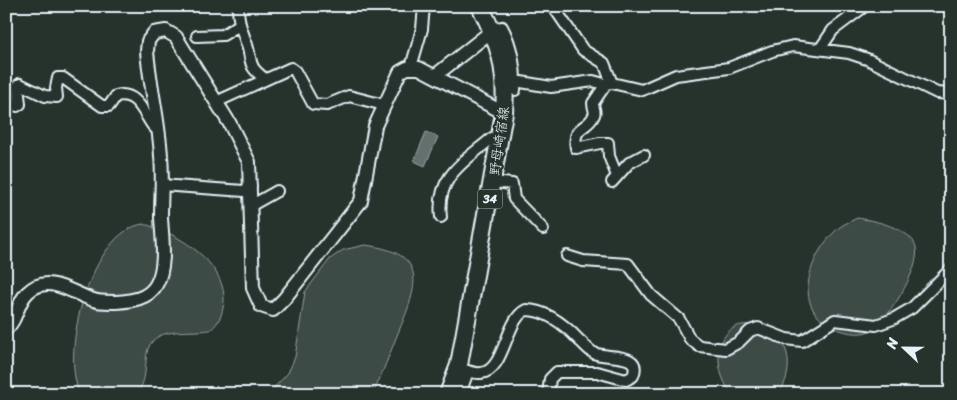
<svg xmlns="http://www.w3.org/2000/svg" width="957" height="400" viewBox="0 0 957 400" font-family="Sriracha,'Klee One',sans-serif">
  <style>
    .green { fill: #3e4b47; stroke: #939ea0 }
    .water { fill: #636f6d; stroke: #98a3a5 }
    .lines { fill: none; stroke-linecap: round; stroke-linejoin: round }
    .minor-casing { stroke: #e8f1f8; stroke-width: 14 }
    .tertiary-casing { stroke: #e8f1f8; stroke-width: 16 }
    .primary-casing { stroke: #e8f1f8; stroke-width: 20 }
    .minor { stroke: #26332d; stroke-width: 10 }
    .tertiary { stroke: #26332d; stroke-width: 12 }
    .primary { stroke: #26332d; stroke-width: 16 }
    .labels { text-anchor: middle; stroke-width: 4.5; stroke-linejoin: round; paint-order: stroke }
    .shield { fill: #26332d; stroke: #aeb8bb; stroke-width: 1 }
    .shield-label { font-size: 12px; font-weight: bold; fill: #e8f1f8 }
    .street-label { font-size: 14px; fill: #e8f1f8; stroke: #26332d }
  </style>
  <rect width="100%" height="100%" fill="#26332d"/>
  <filter id="ink" filterUnits="userSpaceOnUse"><feTurbulence type="fractalNoise" baseFrequency=".02" numOctaves="2"/><feDisplacementMap in="SourceGraphic" scale="10" xChannelSelector="R" yChannelSelector="G"/><feConvolveMatrix kernelMatrix="1 2 1 2 8 2 1 2 1" color-interpolation-filters="sRGB"/></filter>
  <g filter="url(#ink)">
    <path class="green" d="M857,218C873,220 911,228 916,247C922,266 886,326 867,332C854,336 835,330 824,322C792,298 814,247 840,227C845,223 852,221 857,218Z
      M143,224C179,232 232,267 223,308C221,318 217,325 210,330C182,334 147,324 146,361C145,374 145,382 137,394H80C59,351 92,231 143,224Z
      M365,245C430,253 418,286 398,333C390,353 382,374 373,394H268L288,373L295,357L305,292L330,259L343,250Z
      M754,324L774,329C791,350 793,371 779,394H732C717,377 711,340 735,327C740,324 749,325 754,324Z"/>
    <path class="water" d="M426,132L438,137L425,166L414,161Z"/>
    <g class="lines">
      <defs>
        <path id="minor" d="M238,6C238,23 242,30 247,45C253,64 247,65 265,79
          M553,6L583,50L604,63L612,83
          M493,30L502,27C512,45 516,70 515,90
          M197,36L223,35L239,25
          M820,49L833,30L865,6
          M411,67L422,29L424,6
          M515,81L551,87L593,81L604,84L612,83L642,90L676,75L729,68L772,51L793,46L849,53L867,59L937,93L951,94
          M606,84L593,103C593,108 596,111 594,115C588,130 572,125 576,148L600,143H608L609,156L617,176
          M6,102L17,106L20,104L18,86L20,84L45,96L57,97L56,88L58,78H63L102,106H109L116,96C141,89 147,126 157,129
          M216,102L291,68L295,71L313,104L327,105L349,96L384,105
          M493,182L512,184L514,199L543,229
          M612,182L629,163L644,155
          M161,185L244,191L251,186
          M252,205L277,191
          M441,217C436,176 464,162 492,138H500
          M567,256L583,261L628,264L651,295L679,319L690,339L699,346L726,349L739,342L750,331L758,328L786,339L802,341L835,320L876,325L893,319L912,308L951,269
          M458,368C465,370 474,374 481,373C505,371 505,320 526,310C547,310 565,325 579,340C584,344 588,350 594,353C605,359 643,351 633,376L626,380L597,372H557L550,379L548,394
          M460,394L468,371"/>
        <path id="tertiary" d="M436,75L493,30
          M6,329C17,320 17,303 27,293C49,271 75,296 97,301C103,302 110,302 116,302C131,301 148,299 156,285C167,266 162,238 161,217C161,197 163,177 161,156C159,121 150,86 147,51L148,41L154,33L166,31L176,37L230,124L249,162L253,288L261,306L273,310L284,299L361,201L375,126L400,72L407,68H419L504,113"/>
        <path id="primary" d="M448,394L459,365L504,113C507,69 500,45 480,6"/>
      </defs>
      <use href="#minor" class="minor-casing"/>
      <use href="#tertiary" class="tertiary-casing"/>
      <use href="#primary" class="primary-casing"/>
      <use href="#minor" class="minor"/>
      <use href="#tertiary" class="tertiary"/>
      <use href="#primary" class="primary"/>
    </g>
  </g>
  <g class="labels">
    <rect class="shield" x="477.5" y="189.5" width="25" height="19" rx="4"/>
    <g class="shield-label">
      <text x="490" y="203">34</text>
    </g>
    <g class="street-label">
      <text transform="translate(499 141) rotate(-82)" y="5">野母崎宿線</text>
    </g>
  </g>
  <rect width="957" height="400" fill="none" stroke="#26332d" stroke-width="25"/>
  <rect x="12" y="12" width="932" height="375" fill="none" stroke="#e8f1f8" stroke-width="2" filter="url(#ink)"/>
  <g transform="translate(904 348) rotate(292)" stroke="#26332d" stroke-width="4" paint-order="stroke">
  <path d="M0-4L9 19L0 12L-9 19Z" fill="#e8f1f8"/>
  <text y="-8" font-size="14" font-weight="bold" text-anchor="middle" fill="#e8f1f8">N</text>
  </g>
</svg>
